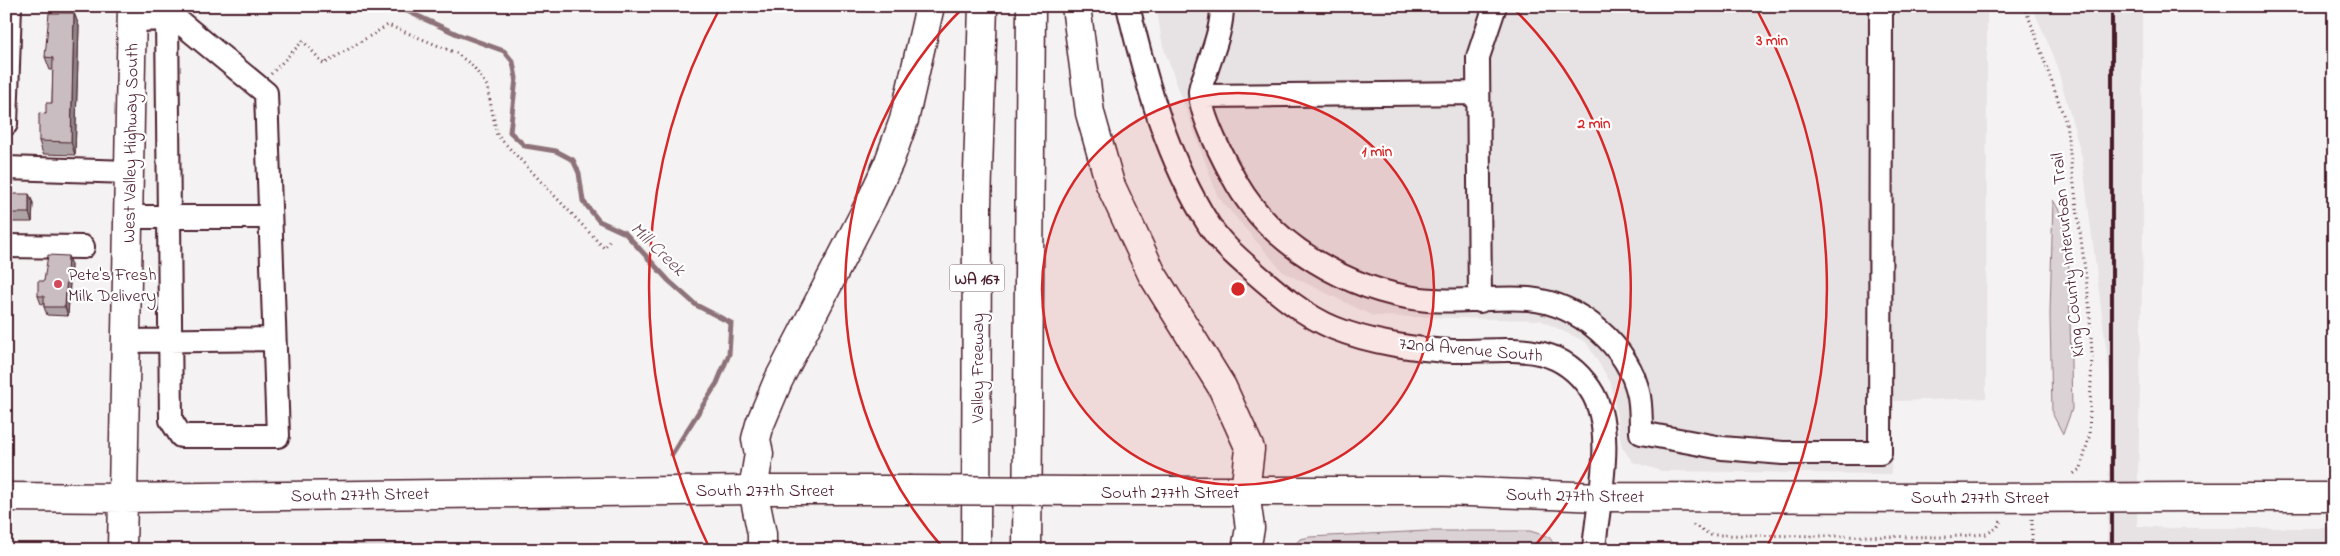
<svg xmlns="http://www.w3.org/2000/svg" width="2340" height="556" viewBox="0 0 2340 556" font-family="'Indie Flower',sans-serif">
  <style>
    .built { fill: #e7e2e3 }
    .green { fill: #dbd2d5; stroke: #927880 }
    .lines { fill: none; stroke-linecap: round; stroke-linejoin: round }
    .stream { stroke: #8d727a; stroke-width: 5 }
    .minor-casing { stroke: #4a1f2b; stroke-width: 26 }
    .major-casing { stroke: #4a1f2b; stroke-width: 31 }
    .highway-casing { stroke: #4a1f2b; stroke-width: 31 }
    .path { stroke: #4a1f2b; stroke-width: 3; stroke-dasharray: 1 4; stroke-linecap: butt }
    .minor { stroke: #fff; stroke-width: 22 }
    .major { stroke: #fff; stroke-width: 28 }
    .highway { stroke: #fff; stroke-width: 28 }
    .rail { stroke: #4a1f2b; stroke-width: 4 }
    .major-bridge-casing { stroke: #4a1f2b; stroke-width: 31; stroke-linecap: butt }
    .major-bridge { stroke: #fff; stroke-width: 28 }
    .wall { fill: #aea3a6; stroke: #4a1f2b }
    .shaded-wall { fill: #8d8487; stroke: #4a1f2b }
    .building { fill: #cabdc1; stroke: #4a1f2b }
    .ring { fill: none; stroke: #d62828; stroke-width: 2.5 }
    .poi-dot { fill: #d1495b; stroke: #fff; stroke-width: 2 }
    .labels { text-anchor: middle; stroke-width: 4.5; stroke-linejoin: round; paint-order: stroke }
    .shield { fill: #fff; stroke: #80626b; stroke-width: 1 }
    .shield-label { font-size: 16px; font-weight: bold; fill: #4a1f2b }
    .street-label { font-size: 18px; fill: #4a1f2b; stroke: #fff }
    .poi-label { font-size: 18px; fill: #4a1f2b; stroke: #fff; text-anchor: start }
    .water-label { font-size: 19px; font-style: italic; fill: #714f59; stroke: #fff }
    .centre { fill: #d62828; stroke: #fff; stroke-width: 2.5 }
    .ring-label { font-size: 15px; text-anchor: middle; font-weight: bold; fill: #d62828; stroke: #fff; stroke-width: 4.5; stroke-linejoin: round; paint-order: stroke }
  </style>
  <rect width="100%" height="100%" fill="#f4f2f2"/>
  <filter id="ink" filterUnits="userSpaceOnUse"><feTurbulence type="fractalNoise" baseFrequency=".02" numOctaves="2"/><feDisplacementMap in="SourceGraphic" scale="10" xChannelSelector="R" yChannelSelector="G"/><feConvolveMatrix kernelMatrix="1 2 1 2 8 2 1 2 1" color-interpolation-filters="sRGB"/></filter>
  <g filter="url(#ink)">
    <path class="built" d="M1156,6H1987L1986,398L1892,401L1891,474L1662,471L1633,462L1622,447L1611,383L1586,342L1540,320L1373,316L1283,272L1218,197L1163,46Z
      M2032,6H2142L2143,236L2137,526L2168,528H2334V550H2107L2111,386L2082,157L2055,59Z"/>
    <path class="green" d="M2053,200L2068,226L2072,409L2063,434L2052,413L2050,314Z
      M1427,531H1530L1549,537L1558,550H1290L1300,539L1310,537Z
      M382,543L589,546L596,550H319L318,546Z"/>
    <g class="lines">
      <path class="stream" d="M396,6L457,34L504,51L513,62L516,78L510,132L525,146L556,151L573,160L579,173L583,201L599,221L625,233L669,281L696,305L731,323L729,354L717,383L672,454
        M674,545V550"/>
      <defs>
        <path id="minor" d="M1128,6C1146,82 1167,159 1209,225C1221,244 1239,259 1255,273C1279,294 1305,316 1334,328C1368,342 1417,350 1453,351C1506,352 1556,338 1590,389C1618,430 1597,504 1594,550
          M1222,6C1222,30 1213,50 1206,72C1204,78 1199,87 1200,93C1201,117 1225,163 1237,184C1273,246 1349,290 1420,299C1456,304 1494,296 1529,299C1579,304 1629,346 1639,396C1641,408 1641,421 1641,433L1722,448L1783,453H1880L1881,6
          M132,20L176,19L266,93L278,436H181L171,420L167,19
          M1201,96L1478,93
          M6,124L10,6
          M6,168L129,172
          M129,217H270
          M6,246L83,247
          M1480,301L1478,57L1495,6
          M127,341L274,339"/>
        <path id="major" d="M1084,491H1444L1600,497L1954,498
          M6,497L123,498L753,490H908
          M2197,497H2334
          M122,550L132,6"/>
        <path id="highway" d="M1076,6L1090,113L1110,184L1152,274L1222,387L1250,449L1245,492L1250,528L1246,550
          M762,550V534L753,490L759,454L756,439L760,424L778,381L872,199L889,162L904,120L930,6
          M976,550L977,205L983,6
          M1027,550L1031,6"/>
      </defs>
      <use href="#minor" class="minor-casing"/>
      <use href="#major" class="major-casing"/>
      <use href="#highway" class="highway-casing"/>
      <path class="path" d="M2024,6L2034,31L2066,123L2089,301L2092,355L2089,437L2081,468L2071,476
        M271,74L303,41L324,64L388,25L456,53L473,66L487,86L497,135L604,248L611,238
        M1693,525L1711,535L1946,537L1986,534L1997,528L2002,519
        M2032,550V518"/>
      <use href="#minor" class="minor"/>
      <use href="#major" class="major"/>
      <use href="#highway" class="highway"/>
      <path class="rail" d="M2112,550V6"/>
      <defs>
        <path id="major-bridge" d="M908,490L1084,491
          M1954,498L2197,497"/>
      </defs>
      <use href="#major-bridge" class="major-bridge-casing"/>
      <use href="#major-bridge" class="major-bridge"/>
    </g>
    <path class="wall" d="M74,13L79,26L75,155L43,154L39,141L46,114L52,103L53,70H50L45,57Z
      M29,194L33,203L32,222H11L8,213Z
      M71,265L68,316L47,315L44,307V304H41L38,296L44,281Z"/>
    <path class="shaded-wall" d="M74,13L79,26L75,155L71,142Z
      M29,194L33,203L32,222L29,213Z
      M68,256L71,265L68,316L65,307Z"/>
    <path class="building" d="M49,13H74L71,142L39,141V113L46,114V103H52L53,58L45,57Z
      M8,194H29V213H8Z
      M48,255L68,256L65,307H44V296H38V281H44Z"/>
  </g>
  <circle cx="1238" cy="289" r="196" fill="#d62828" fill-opacity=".12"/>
  <g class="ring">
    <circle cx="1238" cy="289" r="196"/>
    <path d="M944 549A393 393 0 0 1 965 6M1511 6A393 393 0 0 1 1532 549"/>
    <path d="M709 547A589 589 0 0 1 720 8M1756 8A589 589 0 0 1 1767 547"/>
  </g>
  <circle class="poi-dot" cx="58" cy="284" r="5"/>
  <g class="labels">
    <rect class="shield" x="949.5" y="264.5" width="55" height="27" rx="4"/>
    <g class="shield-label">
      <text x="977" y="284">WA 167</text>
    </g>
    <g class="street-label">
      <text transform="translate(130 143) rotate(-89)" y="6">West Valley Highway South</text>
      <text transform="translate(2067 255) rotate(-96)" y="6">King County Interurban Trail</text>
      <text transform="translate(1471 349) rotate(5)" y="6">72nd Avenue South</text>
      <text transform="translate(977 368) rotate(-90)" y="6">Valley Freeway</text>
      <text x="765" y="496">South 277th Street</text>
      <text x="1170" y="498">South 277th Street</text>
      <text transform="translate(360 494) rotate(-1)" y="6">South 277th Street</text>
      <text transform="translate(1575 495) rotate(1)" y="6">South 277th Street</text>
      <text x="1980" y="503">South 277th Street</text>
    </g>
    <g class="poi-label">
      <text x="68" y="280">Pete's Fresh<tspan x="68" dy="21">Milk Delivery</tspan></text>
    </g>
    <g class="water-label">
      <text transform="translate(659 248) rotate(44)" y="7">Mill Creek</text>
    </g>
  </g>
  <circle cx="1238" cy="289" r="8" class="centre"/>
  <g class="ring-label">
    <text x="1772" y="45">3 min</text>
    <text x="1594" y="128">2 min</text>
    <text x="1377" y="156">1 min</text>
  </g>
  <rect width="2340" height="556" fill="none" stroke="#fff" stroke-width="25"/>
  <rect x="12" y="12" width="2315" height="531" fill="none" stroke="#4a1f2b" stroke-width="2" filter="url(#ink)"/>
</svg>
